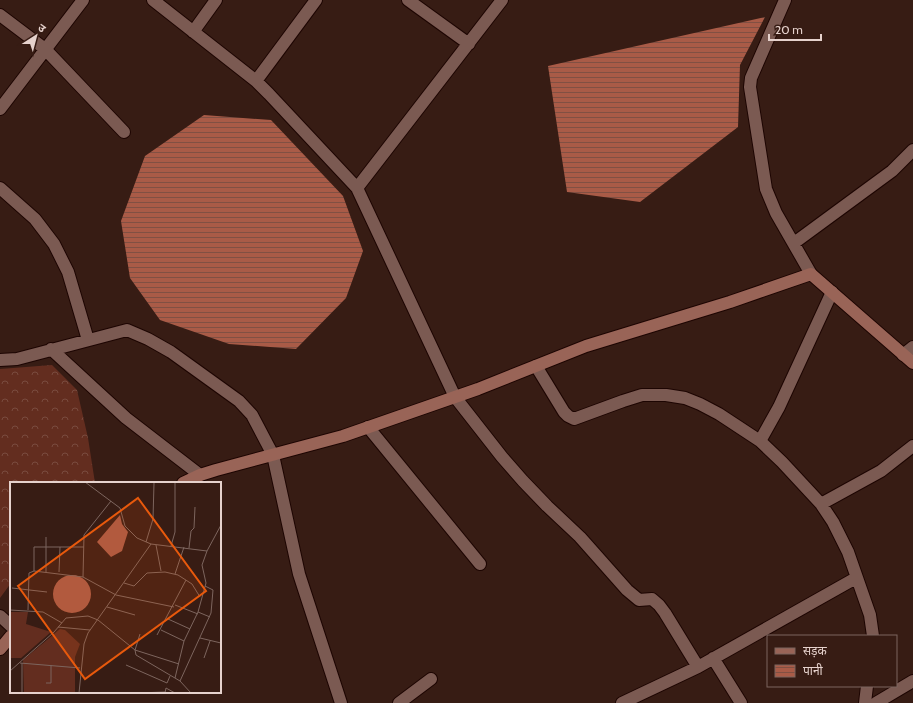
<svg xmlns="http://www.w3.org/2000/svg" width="913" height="703" viewBox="0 0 913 703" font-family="Cabin,'Noto Sans Devanagari',sans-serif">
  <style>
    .forest { fill: url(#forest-crowns) }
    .water { fill: url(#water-rules) }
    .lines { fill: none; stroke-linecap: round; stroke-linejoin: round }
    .street-casing { stroke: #1d0502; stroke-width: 14 }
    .secondary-casing { stroke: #1d0502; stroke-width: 14 }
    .street { stroke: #7b5a52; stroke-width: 12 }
    .secondary { stroke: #996457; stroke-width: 12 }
    .inset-road { fill: none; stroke: #7d655e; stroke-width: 1 }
    .view { fill: #e8590c; fill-opacity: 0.15; stroke: #e8590c; stroke-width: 2 }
    .inset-edge { fill: none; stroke: #e6d2cd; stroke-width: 2 }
  </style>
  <defs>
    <pattern id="forest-crowns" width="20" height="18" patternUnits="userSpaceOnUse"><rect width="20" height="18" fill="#632d1f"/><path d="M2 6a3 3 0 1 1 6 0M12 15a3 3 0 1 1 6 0" fill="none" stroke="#794b3e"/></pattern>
    <pattern id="water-rules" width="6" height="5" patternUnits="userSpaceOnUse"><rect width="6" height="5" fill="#a95b47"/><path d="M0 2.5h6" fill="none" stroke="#815043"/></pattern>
  </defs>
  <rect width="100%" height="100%" fill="#371c14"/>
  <path class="forest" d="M52,365L77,390L88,438L95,483H11V583L0,598V369Z"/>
  <path class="water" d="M765,17L740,65L738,127L640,202L567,192L548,66Z
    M204,115L271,120L343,196L363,251L346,298L296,349L229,344L160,320L130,278L121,221L145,156Z"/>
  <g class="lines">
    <defs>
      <path id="street" d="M153,0L256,81L269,94L357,188L455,397L502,457L523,481L547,506L580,537L627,590L639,600L652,599L659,605L665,613L698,667
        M408,0L469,44
        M785,0L751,78L750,87L766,189L776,213L811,274
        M0,15L45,49L124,132
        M193,32L216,0
        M256,81L316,0
        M0,109L83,0
        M0,188L35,219L54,244L68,272L88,340
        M357,188L502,0
        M794,243L892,171L913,150
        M51,349L126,418L200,475
        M903,355L913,347
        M0,360L17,359L127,330L148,339L171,352L239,401L252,415L273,455L299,574L341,703
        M536,366L564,412L568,416L574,419L623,401L642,395H666L685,398L700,404L719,414L760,441L782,462L821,504L833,522L848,552L870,615L873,636
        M368,427L480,564
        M760,441L779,407L832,292
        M821,504L881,471L913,446
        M0,616L11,626
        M713,658L741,703
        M399,703L431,679
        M622,703L698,667L856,578
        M865,703L867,686
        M876,703L913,681"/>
      <path id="secondary" d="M183,483L200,475L216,470L343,436L478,389L586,346L730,302L811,274L913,363
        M0,649L11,636"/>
    </defs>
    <use href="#street" class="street-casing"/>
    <use href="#secondary" class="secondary-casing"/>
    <use href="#street" class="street"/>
    <use href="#secondary" class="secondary"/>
  </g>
  <g transform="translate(10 482)">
    <rect width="211" height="211" fill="#371c14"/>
    <path d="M0,130H18L16,142L41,150L11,176H0ZM50,147L55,148L70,162L65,175V211H14L13,178Z" fill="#632d1f"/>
    <path d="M110,33L112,42L118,50L112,69L101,75L87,60ZM43 112a19 19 0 1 1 38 0a19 19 0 1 1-38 0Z" fill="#a95b47"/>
    <path class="inset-road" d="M75,0L110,26L115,44L127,56L141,62M36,55V90M136,60L143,37L144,1M146,63L151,89M161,64L165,50V0M179,66L181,49L184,46L185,25M24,89V65H74M49,90L50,65M165,92L174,65M73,95L74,53L101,19M114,101L124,104L137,91L155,90L168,93L182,102L190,115M2,106L37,110M165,123L188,132M97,125L125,133M0,128L33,130L52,141M18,128L19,91L24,89L73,95L106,113L164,125M188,130L200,135M158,137L180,147M48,145L80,148M151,148L174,159M130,152L125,168L169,182M147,153L176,98M190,156L211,161M194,176L200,159M10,181L70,186M116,183L157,201L160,194M0,189L44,150L56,136L78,134L88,138L125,168L126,173L170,199L181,211M165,196L174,159L188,130L196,101L192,83L197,69M170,199L201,131L203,108L195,104M36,201H41V183M12,211V181M69,211L74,162L78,151L141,62L197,69L211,43M127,211L155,210M155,211L156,206L165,211"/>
    <path class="view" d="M128,16L196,109L75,197L8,104Z"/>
    <rect width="211" height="211" class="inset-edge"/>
  </g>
  <rect x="767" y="635" width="130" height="52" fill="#371c14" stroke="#7d655e"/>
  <rect x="775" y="648" width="20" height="6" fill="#996457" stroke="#7d655e"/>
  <text x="803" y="655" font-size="12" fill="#e6d2cd">सड़क</text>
  <rect x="775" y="665" width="20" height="12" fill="url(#water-rules)" stroke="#7d655e"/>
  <text x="803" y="675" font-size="12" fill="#e6d2cd">पानी</text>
  <g transform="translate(36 36) rotate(36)" stroke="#371c14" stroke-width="3" paint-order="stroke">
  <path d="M0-3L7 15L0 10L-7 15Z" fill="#e6d2cd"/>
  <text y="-6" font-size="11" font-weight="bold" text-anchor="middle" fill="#e6d2cd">उ</text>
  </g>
  <path d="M769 34v6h52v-6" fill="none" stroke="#e6d2cd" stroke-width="2"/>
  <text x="775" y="34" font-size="12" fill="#e6d2cd" stroke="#371c14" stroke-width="3" paint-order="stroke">20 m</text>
</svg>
